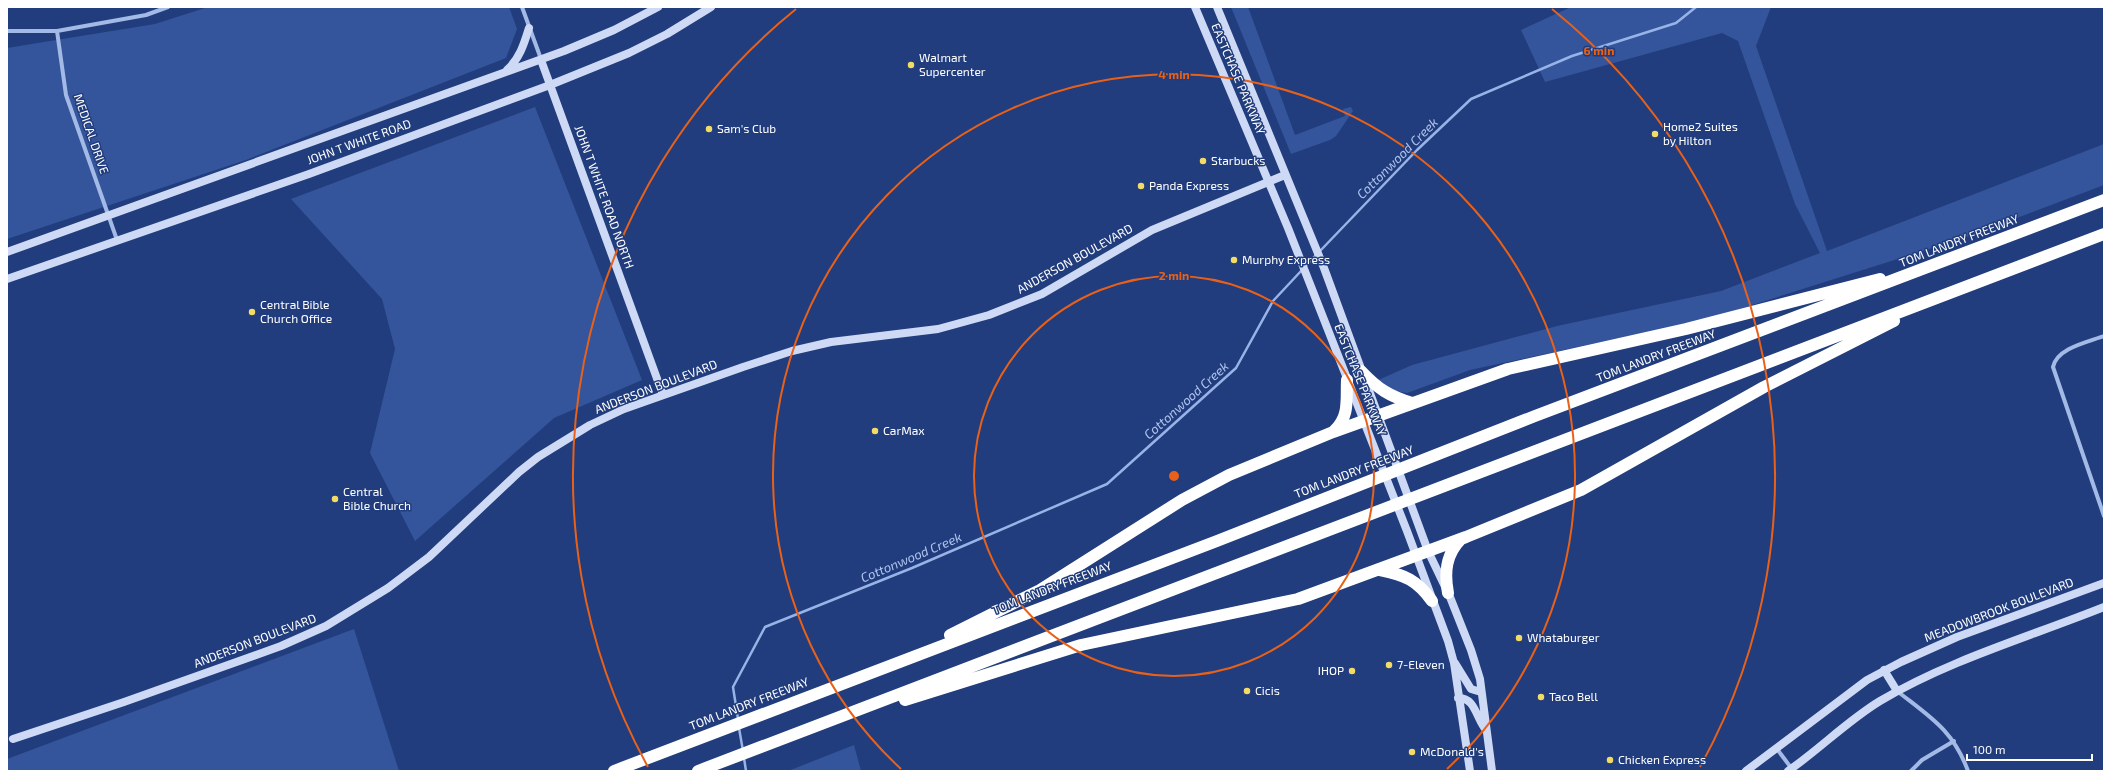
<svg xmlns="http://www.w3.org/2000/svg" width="2111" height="778" viewBox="0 0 2111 778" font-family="'Exo 2',sans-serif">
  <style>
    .green { fill: #34559b }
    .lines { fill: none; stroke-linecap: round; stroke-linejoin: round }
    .stream { stroke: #98b3e8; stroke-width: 2.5 }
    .street { stroke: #a4bae6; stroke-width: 4 }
    .secondary { stroke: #cedaf5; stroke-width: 8 }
    .highway { stroke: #fff; stroke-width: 12 }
    .ring { fill: none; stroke: #e96118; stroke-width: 2 }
    .poi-dot { fill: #f3dc66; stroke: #213d7d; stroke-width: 1.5 }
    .labels { text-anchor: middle; stroke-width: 3; stroke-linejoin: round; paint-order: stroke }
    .poi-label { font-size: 12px; fill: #fff; stroke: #213d7d; text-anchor: start }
    .street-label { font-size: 12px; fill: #fff; stroke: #213d7d }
    .water-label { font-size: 13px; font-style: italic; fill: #b0c4ee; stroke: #213d7d }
    .centre { fill: #e96118; stroke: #213d7d; stroke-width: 2 }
    .ring-label { font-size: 12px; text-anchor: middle; font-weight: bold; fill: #e96118; stroke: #213d7d; stroke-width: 3; stroke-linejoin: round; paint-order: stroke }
  </style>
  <rect width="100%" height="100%" fill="#213d7d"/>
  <path class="green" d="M208,7H509L517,29L506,58L246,160L7,239V48L155,24Z
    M1231,7H1248L1295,135L1345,116L1343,109L1351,107L1353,111L1336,136L1330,140L1291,154Z
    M1571,7H1771L1756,46L1827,251L2104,144V185L1964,238L1708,319L1470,370L1407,393L1387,390L1376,381L1412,365L1557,326L1721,291L1820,253L1795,204L1738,41L1722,33L1545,82L1521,30Z
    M535,107L642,380L554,418L415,541L370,453L395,349L382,299L291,199Z
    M354,629L399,771H7V759Z
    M854,745L861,771H788Z"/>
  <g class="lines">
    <path class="stream" d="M1320,251L1417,150L1471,99L1572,56L1676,23L1696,7
      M738,719L733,687L765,627L912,568L1107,484L1236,368L1273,301L1316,255
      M739,728L743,751
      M744,758L746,771"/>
    <path class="street" d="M522,7L541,59
      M7,31H57L146,15L168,7
      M57,31L66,95L117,240
      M2104,336C2088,342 2057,348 2053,367L2104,516
      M1897,691C1930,717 1953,730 1968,771
      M1777,749L1792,769
      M1911,771L1922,760L1954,741"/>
    <path class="secondary" d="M1195,7L1288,228L1407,531L1448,641L1454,663L1470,771
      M1217,7L1324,268L1428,551L1450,597L1471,650L1480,679L1492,771
      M541,60L663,395
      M507,70C520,58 524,44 529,28
      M7,252L564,51L614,30L658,7
      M7,279L309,174L550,85L629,53L667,34L711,7
      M1455,663L1471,689L1481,692
      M1884,670L1897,691
      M1458,698C1475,697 1476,718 1486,730
      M13,739L124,702L281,646L326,626L388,588L429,557L519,472L538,457L590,425L624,409L743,367L792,351L831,342L938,329L989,315L1042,294L1152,230L1285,175
      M1746,771L1867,680L1901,662L1957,637L2104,583
      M1788,771C1820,749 1847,721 1880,701C1949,660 2029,637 2104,607"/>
    <path class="highway" d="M1361,371C1378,389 1389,396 1412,403
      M1334,431C1350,417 1346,399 1347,380
      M1380,570C1405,575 1417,580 1432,601
      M1448,593C1444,572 1446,554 1461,539
      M950,635L1040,590L1182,500L1229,475L1333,432L1508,369L1686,329L1880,279
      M905,700L1081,645L1298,599L1466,537L1581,490L1764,387L1894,321
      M614,771L1217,541L1535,416L2104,200
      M698,771L2104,234"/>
  </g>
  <g class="ring">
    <circle cx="1174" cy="476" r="200"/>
    <path d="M901 769A401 401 0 1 1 1447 769"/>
    <path d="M648 767A601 601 0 0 1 796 9M1552 9A601 601 0 0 1 1700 767"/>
  </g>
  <g class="poi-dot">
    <circle cx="911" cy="65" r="4"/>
    <circle cx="709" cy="129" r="4"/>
    <circle cx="1655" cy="134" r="4"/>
    <circle cx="1203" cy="161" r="4"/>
    <circle cx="1141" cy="186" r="4"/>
    <circle cx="1234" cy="260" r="4"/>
    <circle cx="252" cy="312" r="4"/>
    <circle cx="875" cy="431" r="4"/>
    <circle cx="335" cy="499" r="4"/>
    <circle cx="1519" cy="638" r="4"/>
    <circle cx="1389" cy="665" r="4"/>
    <circle cx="1352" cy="671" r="4"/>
    <circle cx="1247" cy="691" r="4"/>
    <circle cx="1541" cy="697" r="4"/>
    <circle cx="1412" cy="752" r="4"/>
    <circle cx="1610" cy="760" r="4"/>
  </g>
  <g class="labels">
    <g class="poi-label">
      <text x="919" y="62">Walmart<tspan x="919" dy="14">Supercenter</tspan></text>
      <text x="1663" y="131">Home2 Suites<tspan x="1663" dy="14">by Hilton</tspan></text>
      <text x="717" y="133">Sam's Club</text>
      <text x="1211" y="165">Starbucks</text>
      <text x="1149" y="190">Panda Express</text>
      <text x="1242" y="264">Murphy Express</text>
      <text x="260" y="309">Central Bible<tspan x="260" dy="14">Church Office</tspan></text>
      <text x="883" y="435">CarMax</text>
      <text x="343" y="496">Central<tspan x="343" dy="14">Bible Church</tspan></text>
      <text x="1527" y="642">Whataburger</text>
      <text x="1397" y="669">7-Eleven</text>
      <text x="1344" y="675" text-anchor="end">IHOP</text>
      <text x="1255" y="695">Cicis</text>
      <text x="1549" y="701">Taco Bell</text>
      <text x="1420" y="756">McDonald's</text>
      <text x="1618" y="764">Chicken Express</text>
    </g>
    <g class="street-label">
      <text transform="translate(1238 79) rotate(67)" y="4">EASTCHASE PARKWAY</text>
      <text transform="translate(91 134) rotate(71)" y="4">MEDICAL DRIVE</text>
      <text transform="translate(359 142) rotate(-20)" y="4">JOHN T WHITE ROAD</text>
      <text transform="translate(604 197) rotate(70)" y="4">JOHN T WHITE ROAD NORTH</text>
      <text transform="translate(1959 241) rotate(-21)" y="4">TOM LANDRY FREEWAY</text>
      <text transform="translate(1075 259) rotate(-29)" y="4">ANDERSON BOULEVARD</text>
      <text transform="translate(1656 356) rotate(-21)" y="4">TOM LANDRY FREEWAY</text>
      <text transform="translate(1360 380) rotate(68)" y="4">EASTCHASE PARKWAY</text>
      <text transform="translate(656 387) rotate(-21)" y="4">ANDERSON BOULEVARD</text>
      <text transform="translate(1354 472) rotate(-21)" y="4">TOM LANDRY FREEWAY</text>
      <text transform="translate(1052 588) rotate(-21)" y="4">TOM LANDRY FREEWAY</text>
      <text transform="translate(1999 610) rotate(-21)" y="4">MEADOWBROOK BOULEVARD</text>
      <text transform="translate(255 641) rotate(-21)" y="4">ANDERSON BOULEVARD</text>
      <text transform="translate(749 704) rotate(-21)" y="4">TOM LANDRY FREEWAY</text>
    </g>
    <g class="water-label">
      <text transform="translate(1397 158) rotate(-45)" y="5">Cottonwood Creek</text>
      <text transform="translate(1186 400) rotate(-42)" y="5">Cottonwood Creek</text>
      <text transform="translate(911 557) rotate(-23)" y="5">Cottonwood Creek</text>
    </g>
  </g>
  <circle cx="1174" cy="476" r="6" class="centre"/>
  <g class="ring-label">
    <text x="1599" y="55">6 min</text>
    <text x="1174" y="79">4 min</text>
    <text x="1174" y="280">2 min</text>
  </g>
  <rect width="2111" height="778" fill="none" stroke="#ffffff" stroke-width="16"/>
  <path d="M1967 754v6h125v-6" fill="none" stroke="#ffffff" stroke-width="2"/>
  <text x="1973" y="754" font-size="12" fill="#ffffff" stroke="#213d7d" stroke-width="3" paint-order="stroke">100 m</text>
</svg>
